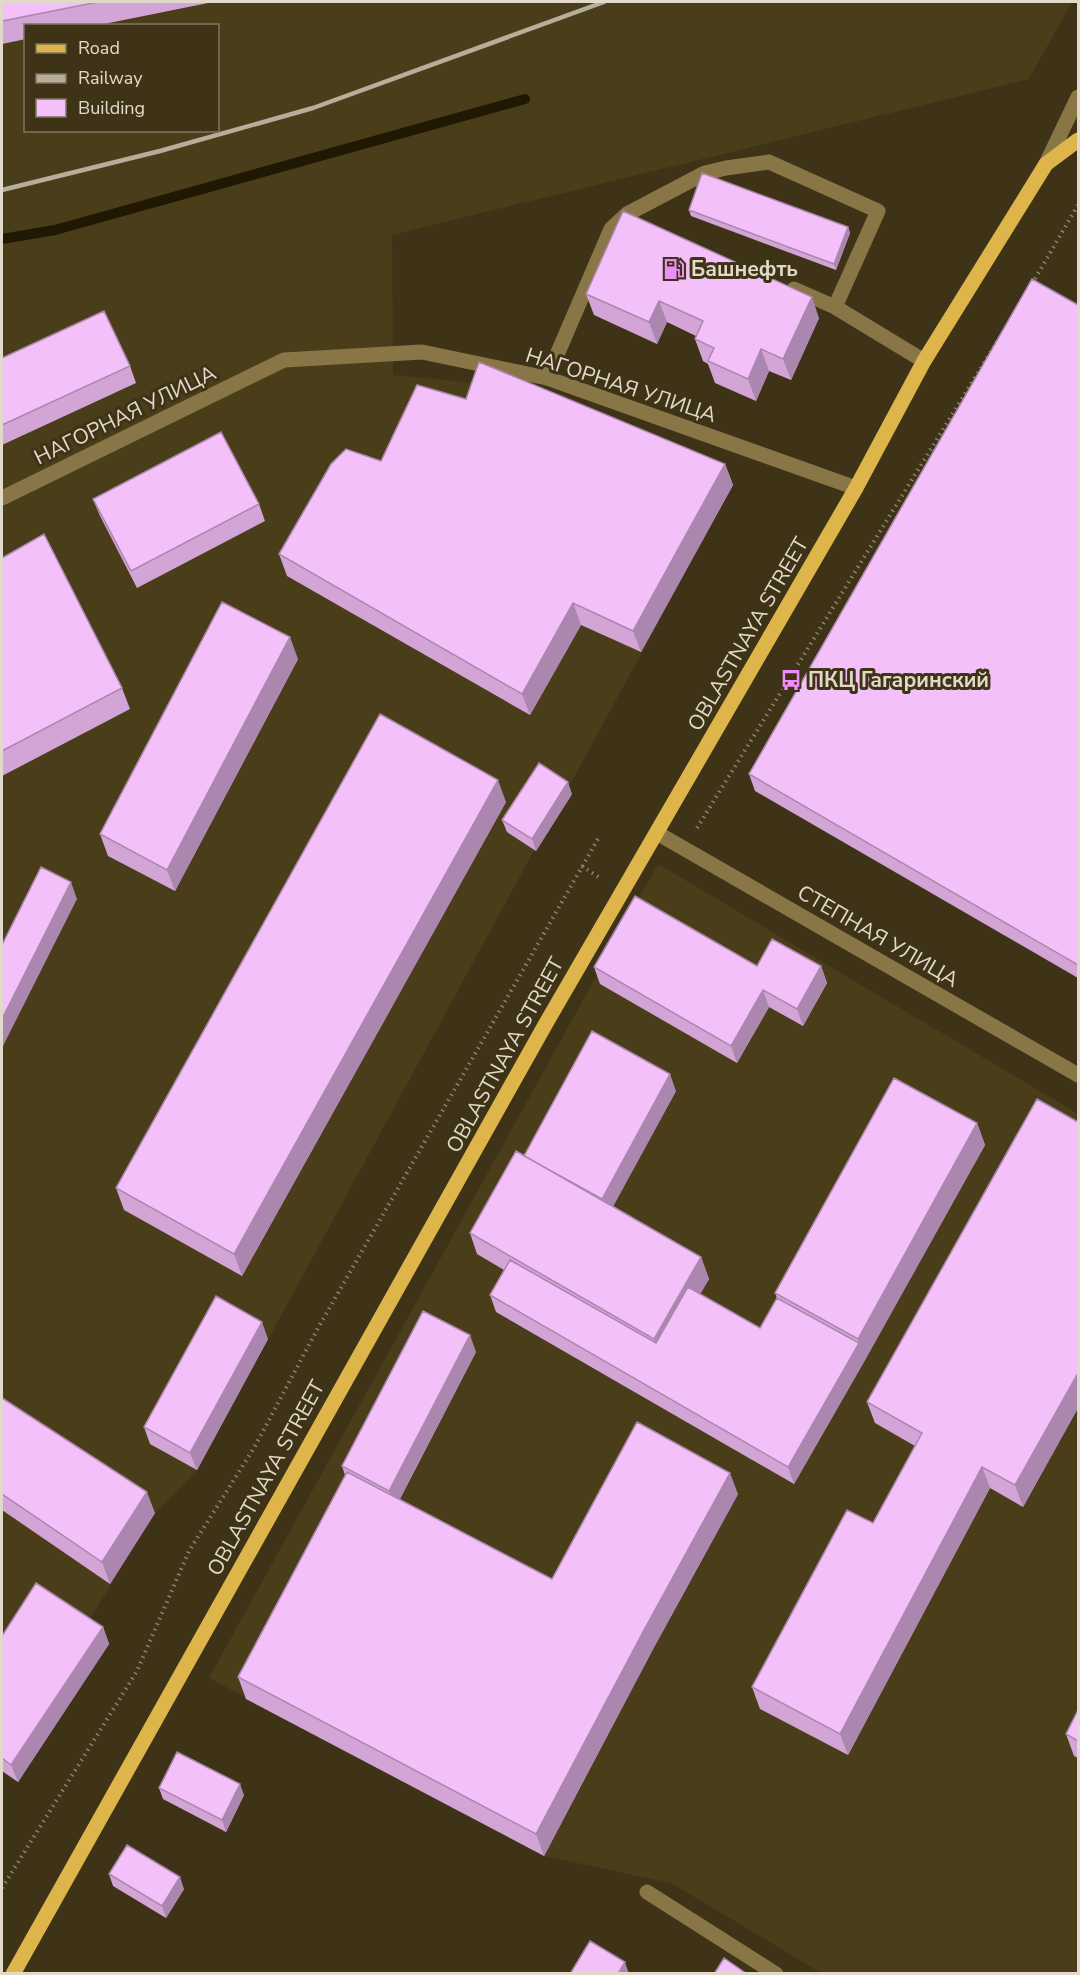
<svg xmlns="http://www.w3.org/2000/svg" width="1080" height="1975" viewBox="0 0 1080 1975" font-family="'Nunito Sans',sans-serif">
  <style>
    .built { fill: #4a3d19; fill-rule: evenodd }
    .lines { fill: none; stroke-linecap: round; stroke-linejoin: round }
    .stream { stroke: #211803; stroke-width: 10 }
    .path { stroke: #8b826b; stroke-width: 4; stroke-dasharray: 1.5 4.5; stroke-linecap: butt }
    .minor { stroke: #897646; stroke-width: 15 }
    .major { stroke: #deb54a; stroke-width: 15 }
    .rail { stroke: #b6ae9b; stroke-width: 4.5 }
    .wall { fill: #d2a5d6 }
    .shaded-wall { fill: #ab86ae }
    .building { fill: #f4c0f9; stroke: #ab86ae; stroke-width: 1.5 }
    .labels { text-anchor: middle; stroke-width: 6; stroke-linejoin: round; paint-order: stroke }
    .poi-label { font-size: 21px; font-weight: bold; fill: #e1daca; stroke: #3e3317; text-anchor: start }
    .street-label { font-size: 21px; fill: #e1daca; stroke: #3e3317 }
  </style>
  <rect width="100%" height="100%" fill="#3e3317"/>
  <path class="built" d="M2,2H1072L1029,79L392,235L393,375L487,384L733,485L197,1470L155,1513L85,1627L109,1644L18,1782L2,1771ZM26,26H218V130H26Z
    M658,864L1078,1114V1973H821L671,1883L544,1856L209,1678Z"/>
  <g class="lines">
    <path class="stream" d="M2,239L55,230L525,99"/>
    <path class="path" d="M1032,284L1078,205
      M697,828L1000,337
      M582,866L600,878
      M2,1888L137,1671L189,1551L254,1448L318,1328L598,839"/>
    <path class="minor" d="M1046,164L1078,97
      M794,289L835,307
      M547,378L611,229L627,214L705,173L726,168L769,162L878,211L835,307L924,361
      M2,498L284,360L422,352L547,378L856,488
      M657,833L1078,1075
      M647,1892L776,1974"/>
    <path class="major" d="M13,1974L545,1025L856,488L924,361L1046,164L1078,140"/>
    <path class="rail" d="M2,190L160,151L313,108L604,2"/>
  </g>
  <path class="wall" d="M2,2H213L94,26H26V39L2,44Z
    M689,210L848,227L850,233L836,270L691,216Z
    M586,294L819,318L791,380L769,371L756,401L715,383L708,364L703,361L695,339L696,336L667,322L657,344L594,315Z
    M1078,305V978L755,791L749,774Z
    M2,358L130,366L136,383L2,445Z
    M466,399L725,464L733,485L641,652L581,625L530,715L287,576L279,554L381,461Z
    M93,499L259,504L265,521L137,588L100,516Z
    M2,558L122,688L130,709L2,776Z
    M298,659L175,891L108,856L100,834Z
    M572,794L536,851L507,832L502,820Z
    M506,802L242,1276L124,1210L116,1188Z
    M757,966H821L827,983L803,1026L769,1007L737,1063L600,984L594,967Z
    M676,1091L613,1206L701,1257L709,1279L700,1294L760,1328L777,1298L775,1293L977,1123L985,1145L865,1360L794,1484L496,1312L490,1295L504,1270L477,1254L470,1233L524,1156Z
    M1078,1122V1408L1023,1507L990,1488L848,1755L760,1709L752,1687L873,1523L915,1446L875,1423L867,1402Z
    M268,1339L197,1470L150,1444L144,1427Z
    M476,1352L400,1499L552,1579L738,1494L652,1651L544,1856L246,1699L238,1677L345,1475L342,1466Z
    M2,1398L155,1513L110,1584L2,1510Z
    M103,1627L109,1644L18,1782L2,1771V1636Z
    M1078,1710V1758L1074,1756L1066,1734Z
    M159,1788L244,1795L226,1832L163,1799Z
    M109,1874L184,1889L166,1918L113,1886Z"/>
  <path class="shaded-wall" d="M848,227L850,233L836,270L834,264Z
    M812,297L819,318L791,380L783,359Z
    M659,301L667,322L657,344L649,322Z
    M761,349L769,371L756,401L748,379Z
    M725,464L733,485L641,652L633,631Z
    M573,603L581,625L530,715L522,694Z
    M290,637L298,659L175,891L167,870Z
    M498,780L506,802L242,1276L234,1254Z
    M568,782L572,794L536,851L532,839Z
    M71,882L77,899L2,1048V1019Z
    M821,966L827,983L803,1026L797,1009Z
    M763,990L769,1007L737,1063L731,1046Z
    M670,1074L676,1091L608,1216L602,1199Z
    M977,1123L985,1145L865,1360L794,1484L788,1467L859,1343L858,1339Z
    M701,1257L709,1279L662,1360L654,1339Z
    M262,1322L268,1339L197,1470L190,1453Z
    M470,1335L476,1352L395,1508L389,1491Z
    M1078,1373V1408L1023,1507L1015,1485Z
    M982,1467L990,1488L848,1755L840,1734Z
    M730,1473L738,1494L652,1651L544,1856L536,1834L644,1630Z
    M147,1492L155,1513L110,1584L102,1562Z
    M103,1627L109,1644L18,1782L11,1765Z
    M240,1784L244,1795L226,1832L222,1820Z
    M180,1877L184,1889L166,1918L162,1906Z
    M625,1962L629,1974H618Z"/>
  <path class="building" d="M2,2H98L2,21Z
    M702,173L848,227L834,264L689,210Z
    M623,211L812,297L783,359L761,349L748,379L708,361L714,348L695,339L703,321L659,301L649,322L586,294Z
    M1032,279L1078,305V965L749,774Z
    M104,311L130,366L2,425V358Z
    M479,362L725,464L633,631L573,603L522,694L279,554L331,464L346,449L381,461L417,385L466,399Z
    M221,432L259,504L131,571L93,499Z
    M44,534L122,688L2,751V558Z
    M222,602L290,637L167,870L100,834Z
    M380,714L498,780L234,1254L116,1188Z
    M539,763L568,782L532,839L502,820Z
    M41,867L71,882L2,1019V945Z
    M635,896L757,966L772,939L821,966L797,1009L763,990L731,1046L594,967Z
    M592,1031L670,1074L602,1199L524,1156Z
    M894,1078L977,1123L858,1339L775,1293Z
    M1037,1099L1078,1122V1373L1015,1485L982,1467L840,1734L752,1687L847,1510L873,1523L922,1433L867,1402Z
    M516,1151L701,1257L654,1339L470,1233Z
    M510,1260L656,1343L688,1287L760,1328L777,1298L859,1343L788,1467L490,1295Z
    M216,1296L262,1322L190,1453L144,1427Z
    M423,1311L470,1335L389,1491L342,1466Z
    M2,1398L147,1492L102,1562L2,1494Z
    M637,1422L730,1473L644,1630L536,1834L238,1677L347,1472L552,1579Z
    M36,1583L103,1627L11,1765L2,1758V1636Z
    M1078,1710V1741L1066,1734Z
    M177,1752L240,1784L222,1820L159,1788Z
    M127,1845L180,1877L162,1906L109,1874Z
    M590,1941L625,1962L618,1974H570Z
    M724,1958L747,1974H714Z"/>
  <defs>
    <symbol id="fuel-bare" viewBox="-9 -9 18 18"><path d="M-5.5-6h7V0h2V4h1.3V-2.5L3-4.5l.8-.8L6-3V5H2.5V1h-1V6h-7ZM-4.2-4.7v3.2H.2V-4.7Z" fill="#ee8cf9" stroke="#3e3317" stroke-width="2.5" paint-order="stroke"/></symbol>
    <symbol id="bus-bare" viewBox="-9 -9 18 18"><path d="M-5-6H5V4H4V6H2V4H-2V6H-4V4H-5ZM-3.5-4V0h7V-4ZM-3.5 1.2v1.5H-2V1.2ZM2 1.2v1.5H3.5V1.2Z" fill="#ee8cf9" stroke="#3e3317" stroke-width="2.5" paint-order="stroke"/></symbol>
  </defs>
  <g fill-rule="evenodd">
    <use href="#fuel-bare" x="659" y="254" width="30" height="30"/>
    <use href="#bus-bare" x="776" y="665" width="30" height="30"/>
  </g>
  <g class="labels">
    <g class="poi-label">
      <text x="691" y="276">Башнефть</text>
      <text x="808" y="687">ПКЦ Гагаринский</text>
    </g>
    <g class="street-label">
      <text transform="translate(621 385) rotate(18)" y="7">НАГОРНАЯ УЛИЦА</text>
      <text transform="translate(125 415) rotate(-26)" y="7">НАГОРНАЯ УЛИЦА</text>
      <text transform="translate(748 634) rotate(-60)" y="7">OBLASTNAYA STREET</text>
      <text transform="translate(878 936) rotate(30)" y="7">СТЕПНАЯ УЛИЦА</text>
      <text transform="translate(505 1055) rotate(-61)" y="7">OBLASTNAYA STREET</text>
      <text transform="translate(266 1478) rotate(-61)" y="7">OBLASTNAYA STREET</text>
    </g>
  </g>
  <rect width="1080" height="1975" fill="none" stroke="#e1daca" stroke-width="6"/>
  <rect x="24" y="24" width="195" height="108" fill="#3e3317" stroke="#7f765f" stroke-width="1.5"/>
  <rect x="36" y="44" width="30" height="9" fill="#deb54a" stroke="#7f765f" stroke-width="1.5"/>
  <text x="78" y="54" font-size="18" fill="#e1daca">Road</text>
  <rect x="36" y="74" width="30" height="9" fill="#b6ae9b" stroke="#7f765f" stroke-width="1.5"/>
  <text x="78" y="84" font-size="18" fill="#e1daca">Railway</text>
  <rect x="36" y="99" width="30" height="18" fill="#f4c0f9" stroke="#7f765f" stroke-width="1.5"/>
  <text x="78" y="114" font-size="18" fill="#e1daca">Building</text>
</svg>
